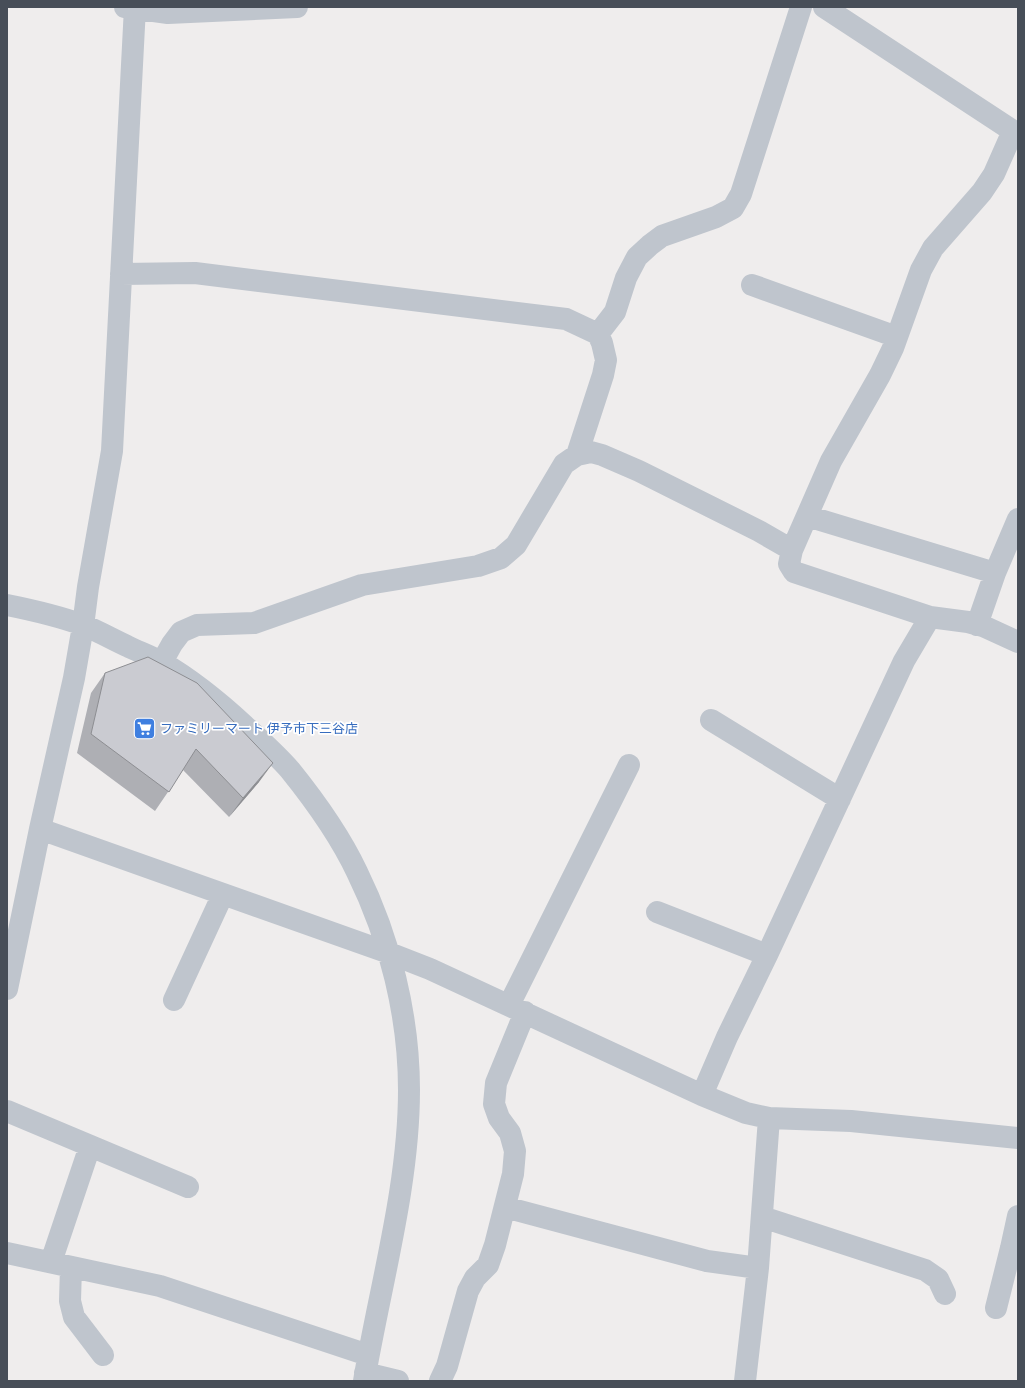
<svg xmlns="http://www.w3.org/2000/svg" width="1025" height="1388" viewBox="0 0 1025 1388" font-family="Karla,'Noto Sans JP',sans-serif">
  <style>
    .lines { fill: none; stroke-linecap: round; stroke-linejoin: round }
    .minor { stroke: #bfc5cd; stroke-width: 22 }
    .wall { fill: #aeafb4 }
    .shaded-wall { fill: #8d8e92 }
    .building { fill: #cacbd1; stroke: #8d8e92 }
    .labels { text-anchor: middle; stroke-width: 3.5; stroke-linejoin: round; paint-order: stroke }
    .shop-label { font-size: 13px; fill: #366cbe; stroke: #fff; text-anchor: start }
  </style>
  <rect width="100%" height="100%" fill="#efeded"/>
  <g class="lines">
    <path class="minor" d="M125,7L168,13L297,7
      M824,7L1013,131L1018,133
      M1013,131L994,174L982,192L933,248L921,270L893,348L880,375L831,461L792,550L789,564L794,572L930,617L968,622L983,626L1018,642
      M121,274L195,273L566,319L598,334L602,343L606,360L603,375L577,455
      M752,285L897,337
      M598,334L615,312L626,278L637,257L650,245L662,236L716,217L733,208L741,194L801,7
      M807,516L995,573
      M7,605C32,610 58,616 83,625C98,631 112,639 127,646C139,652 151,656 163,663C192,680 219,702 244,725C260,740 276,754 290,770C315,801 340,836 357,872C390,939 409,1016 409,1090C409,1187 380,1286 364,1381
      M977,625L995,573L1018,519
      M162,662L172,644L181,632L197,625L254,623L362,585L478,566L501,558L516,545L564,464L577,455L591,452L602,455L639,471L759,531L792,550
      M711,720L840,799
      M40,829L389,953L430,969L702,1095L746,1113L769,1118L851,1121L1018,1138
      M657,912L767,955
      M7,989L40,829L74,678L83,626L88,587L112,451L135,7
      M174,1000L223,894
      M509,1005L629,765
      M702,1095L727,1037L767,955L904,661L930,617
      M7,1111L188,1187
      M505,1207L707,1261L758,1268
      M762,1217L925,1270L938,1279L945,1294
      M7,1253L160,1286L368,1355
      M51,1262L90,1146
      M71,1267L70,1301L74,1317L103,1355
      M996,1308L1011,1248L1018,1216
      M365,1373L398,1381
      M440,1381L447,1366L468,1291L475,1278L488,1265L495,1245L513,1174L515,1151L510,1133L499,1118L494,1104L496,1083L525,1012
      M745,1381L758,1268L769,1118"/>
  </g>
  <path class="wall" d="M105,673L259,782L229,817L183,770L155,811L77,753L91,693Z"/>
  <path class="shaded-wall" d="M273,763L259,782L229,817L243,798Z"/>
  <path class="building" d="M148,657L197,683L273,763L243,798L196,749L169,792L91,734L105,673Z"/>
  <defs>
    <symbol id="supermarket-square" viewBox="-11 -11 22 22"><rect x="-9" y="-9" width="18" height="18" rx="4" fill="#3f7fe0" stroke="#fff"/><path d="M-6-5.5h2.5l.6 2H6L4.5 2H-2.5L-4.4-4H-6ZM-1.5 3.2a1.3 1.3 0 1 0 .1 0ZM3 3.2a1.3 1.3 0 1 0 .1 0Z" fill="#fff"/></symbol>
  </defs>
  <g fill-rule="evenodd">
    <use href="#supermarket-square" x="132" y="716" width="25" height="25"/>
  </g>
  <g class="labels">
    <g class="shop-label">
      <text x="160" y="733">ファミリーマート 伊予市下三谷店</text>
    </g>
  </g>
  <rect width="1025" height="1388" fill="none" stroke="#474e58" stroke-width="16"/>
</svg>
